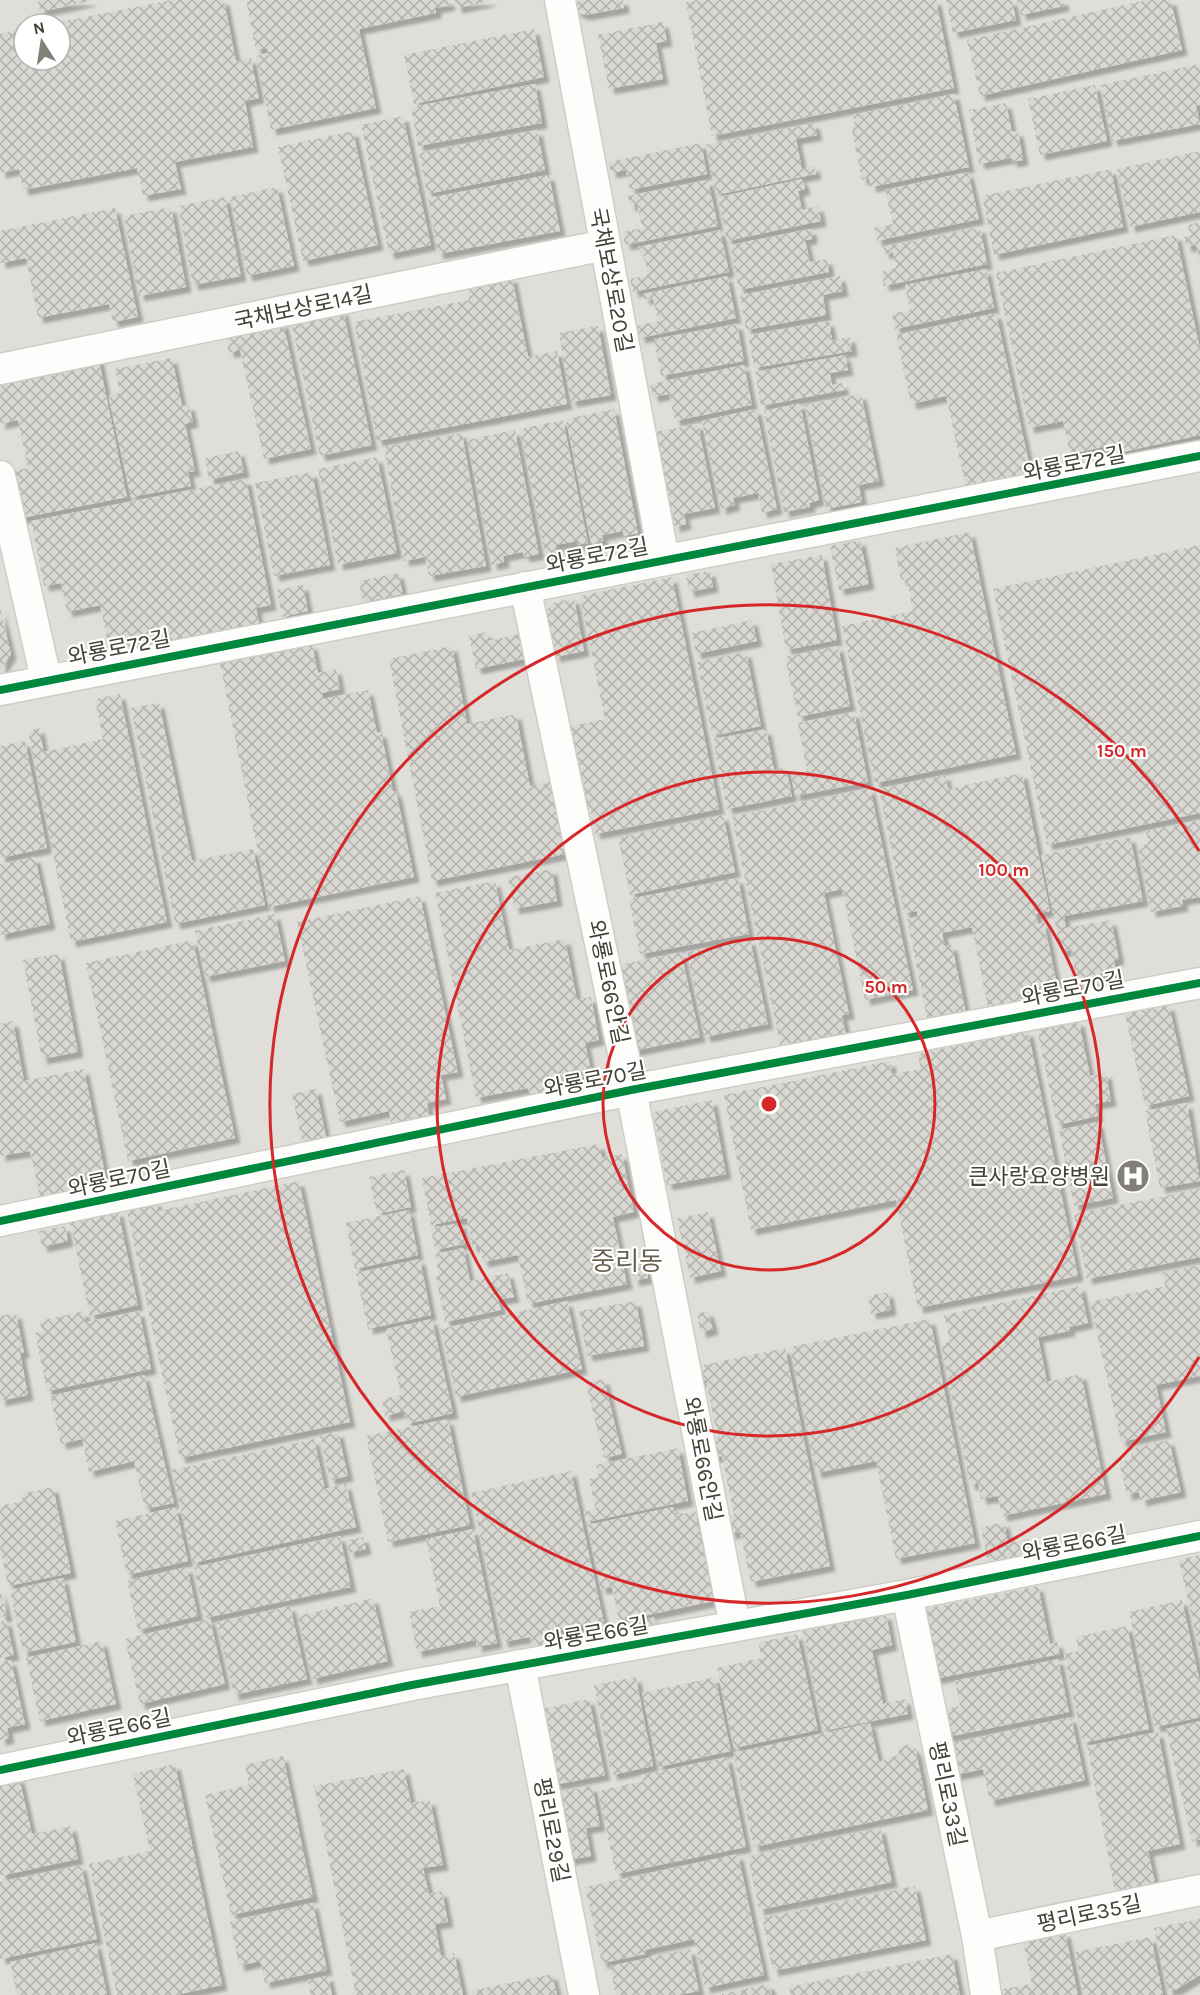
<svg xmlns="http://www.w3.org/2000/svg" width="1200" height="1995" viewBox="0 0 1200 1995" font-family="Karla,'Noto Sans KR',sans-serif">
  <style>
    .industrial { fill: #e0ded9; fill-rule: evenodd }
    .building { fill: url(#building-cross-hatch); filter: url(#shadow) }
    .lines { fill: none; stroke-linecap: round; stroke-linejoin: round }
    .minor-casing { stroke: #cecdc8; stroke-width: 33 }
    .minor { stroke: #fdfdfc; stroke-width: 30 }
    .cycleway-casing { stroke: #fff; stroke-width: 11 }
    .cycleway { stroke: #00873e; stroke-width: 8 }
    .ring { fill: none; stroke: #d62828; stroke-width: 3 }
    .labels { text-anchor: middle; stroke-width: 4.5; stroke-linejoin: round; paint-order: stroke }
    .street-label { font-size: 22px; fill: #454238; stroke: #fff }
    .poi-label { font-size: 22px; fill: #454238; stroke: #fff; text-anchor: end }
    .quarter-label { font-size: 26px; fill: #676250; stroke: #fff }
    .centre { fill: #d62828; stroke: #fff; stroke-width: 3 }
    .ring-label { font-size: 18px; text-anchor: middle; font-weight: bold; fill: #d62828; stroke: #fff; stroke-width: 4.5; stroke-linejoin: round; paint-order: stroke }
  </style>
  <defs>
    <pattern id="building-cross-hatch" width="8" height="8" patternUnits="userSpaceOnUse" patternTransform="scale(1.5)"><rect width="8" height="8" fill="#d9d8d3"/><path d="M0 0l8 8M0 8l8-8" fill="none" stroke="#b2b1ac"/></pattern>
    <filter id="shadow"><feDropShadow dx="5.5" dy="5.5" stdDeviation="1.5" flood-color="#0004"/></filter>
  </defs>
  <rect width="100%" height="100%" fill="#f0efea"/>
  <path class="industrial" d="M0,0H1200V1995H0ZM24,24H60V60H24Z"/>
  <path class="building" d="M38,0H90V1L40,12Z
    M172,0H224L236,61L251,58L259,98L245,101L253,147L175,162L181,189L143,196L137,168L23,190L19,169L0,173V34L24,29V60H60V24L55,23Z
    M246,0H449L450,5L436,8V13L359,29L376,108L271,130L256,56L268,53L267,48L256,50Z
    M455,0H490V1L457,8Z
    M580,0H623L624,8L585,15L576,12L574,5Z
    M698,0H936L954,88L712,136L686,2Z
    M946,0H1012L1016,20L953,33Z
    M1017,0H1063L1064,6L1021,15Z
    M1147,0H1171L1182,50L980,96L967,40Z
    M663,22L667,41L656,43L663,79L609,89L598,35Z
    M534,29L544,77L414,104L404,55Z
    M1200,64V105L1196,106L1200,124L1112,141L1101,85Z
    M535,84L542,123L418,146L411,107Z
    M1095,85L1107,141L1040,155L1028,99Z
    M954,94L969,167L871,187L869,178L862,180L851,126L855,125L853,115Z
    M1006,103L1012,132L1018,131L1023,160L1012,162L1011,158L979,164L969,110Z
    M403,116L431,245L389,254L361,125Z
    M814,123L817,135L796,139L802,169L814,166L816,174L716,195L706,145Z
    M537,130L545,170L427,194L419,153Z
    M353,131L378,245L303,261L278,147Z
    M701,143L707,174L630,190L626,170L611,173L609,162Z
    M1200,151V212L1130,227L1117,169Z
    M1111,169L1123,227L994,255L982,196Z
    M968,172L979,219L877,241L874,228L893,224L885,190Z
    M549,175L560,231L438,254L428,198Z
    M802,179L805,189L798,191L802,210L818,206L821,221L727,241L718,197Z
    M708,180L718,226L625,245L623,232L642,228L637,204L630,206L628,196Z
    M277,187L294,266L247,276L230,197Z
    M225,197L241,276L193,285L178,206Z
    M171,207L186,287L139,296L124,216Z
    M115,208L138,317L113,322L109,304L38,318L26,258L0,263V231Z
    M1200,222V261H1199L1196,245L1186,247L1184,237L1190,235L1188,225Z
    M980,227L987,264L884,286L881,272L896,268L893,252L884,254L883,247Z
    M811,229L812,239L805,240L810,262L827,259L829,272L739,290L730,245Z
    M720,230L729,272L633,292L630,279L648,275L644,254L640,255L638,247Z
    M1176,235L1200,349V435L1114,454L1112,445L1070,454L1063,421L1029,428L996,273Z
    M986,269L994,308L895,329L892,314L910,310L905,285Z
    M727,276L736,318L640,338L637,326L658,321L653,298L644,299L643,294Z
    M840,276L843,291L823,295L826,315L746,330L740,295Z
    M512,277L528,357L557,351L567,404L377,441L354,322L469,300L466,285Z
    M343,310L372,445L320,456L291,321Z
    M996,313L1031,472L966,487L946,396L911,404L896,335Z
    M829,321L832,340L850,337L852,351L754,368L748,335Z
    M283,322L311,449L264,459L240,350L229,353L225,335Z
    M737,324L744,361L661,376L654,339Z
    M598,326L611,395L571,402L559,333Z
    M845,355L848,370L830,373L832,385L842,383L844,390L761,406L755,372Z
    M98,356L127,497L17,519L6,472L28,468L18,420L0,424V375Z
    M172,358L182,406L189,405L193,422L185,424L195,471L188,472L191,486L131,497L108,395L120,393L115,369Z
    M744,365L752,405L675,421L669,394L653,397L650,384Z
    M861,394L879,481L859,485L862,502L826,509L805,405Z
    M800,403L819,500L809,503L810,507L784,512L764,411Z
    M614,409L638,533L624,536L623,531L602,535L603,541L591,544L566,419Z
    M756,409L777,509L762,513L758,493L733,498L735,505L721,509L702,421Z
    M563,420L588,543L578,545L577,541L556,545L557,552L545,554L520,429Z
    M698,424L715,508L684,514L686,524L675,527L655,432Z
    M515,430L539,554L524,557L523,552L503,556L504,562L492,565L467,440Z
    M462,433L486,566L429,576L425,557L404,561L384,447Z
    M239,451L244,472L209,480L205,458Z
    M377,457L397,553L338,565L318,469Z
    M312,472L330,565L274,576L255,483Z
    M246,479L271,605L256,608L259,623L110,652L100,605L67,612L61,583L44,586L31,521Z
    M970,532L1016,754L875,783L842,626L913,611L907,579L901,580L895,548Z
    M860,540L869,584L839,590L830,546Z
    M1200,545V813L1047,845L993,589Z
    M822,555L837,640L786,650L771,564Z
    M710,571L713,587L689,592L686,575Z
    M398,573L403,594L363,602L359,581Z
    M672,577L719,809L595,834L588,799L582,801L567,727L605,719L580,596Z
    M303,585L308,611L282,617L277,590Z
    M574,598L584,651L555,657L545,612L553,603Z
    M0,608L11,654L0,671Z
    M752,620L757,641L696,654L692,633Z
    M486,632L488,641L524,633L529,658L476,669L469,636Z
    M312,644L318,673L336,669L340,689L322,693L323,699L368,690L377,733L381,732L393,791H396L414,877L269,907L220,663Z
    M452,646L467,724L516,714L530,786L551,782L565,854L432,881L389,659Z
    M838,646L850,706L798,717L785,657Z
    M746,652L761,726L712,736L697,662Z
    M120,694L167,922L71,942L28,731L39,728L44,752L103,739L95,699Z
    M159,703L192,861L253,849L265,905L175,924L131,708Z
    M854,712L868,782L795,796L791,774L807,771L798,723Z
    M766,729L774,770L786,767L792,796L727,809L713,739Z
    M25,741L47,848L0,858V746Z
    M1022,773L1050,911L1036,914L1038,924L1044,922L1057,985L1049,987L1051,995L988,1008L972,927L942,933L945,946L952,945L966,1014L928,1022L907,919L918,917L917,911L904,913L879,789L945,775L948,789Z
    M870,788L913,990L865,1000L842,889L824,893L849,1014L842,1015L846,1035L782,1053L732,817Z
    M723,815L735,872L630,895L618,838Z
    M1200,820V897L1182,900L1183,906L1151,912L1138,846L1148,844L1146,831Z
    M1130,837L1143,901L1064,916L1066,928L1111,920L1119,959L1114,960L1116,973L1102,976L1104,983L1078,988L1071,950L1061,952L1041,855Z
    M35,857L50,924L0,935V864Z
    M552,869L557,901L514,909L508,877Z
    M738,878L749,934L640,954L629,899Z
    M495,881L509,950L565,939L577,1000L591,997L599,1040L585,1043L592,1075L558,1082L562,1098L531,1104L528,1088L476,1098L435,893Z
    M420,896L458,1072L441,1075L446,1099L427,1103L430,1118L392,1126L389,1111L340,1122L297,922Z
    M275,914L285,961L205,977L195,931Z
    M750,939L768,1024L705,1037L687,952Z
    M193,940L235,1138L128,1161L86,963Z
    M681,952L700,1037L633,1051L615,966Z
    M59,954L78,1052L42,1059L23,960Z
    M1169,1005L1189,1096L1145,1106L1125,1014Z
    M13,1021L24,1081L84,1069L107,1184L40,1198L30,1151L0,1156V1024Z
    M1079,1021L1090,1076L1106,1073L1111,1101L1095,1104L1098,1116L1057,1125L1037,1029Z
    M1028,1031L1078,1276L918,1308L896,1200L751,1230L724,1095L890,1061L892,1074L921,1069L917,1054Z
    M316,1089L326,1137L302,1141L292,1094Z
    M712,1100L726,1174L667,1185L653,1112Z
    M1187,1103L1200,1181L1160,1188L1145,1111Z
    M1098,1122L1113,1198L1074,1206L1059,1130Z
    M599,1144L602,1158L622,1154L634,1212L613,1217L627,1284L528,1304L518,1255L483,1262L479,1245L472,1247L467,1218L431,1225L422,1178Z
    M404,1170L411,1207L377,1214L369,1177Z
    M299,1181L350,1422L180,1458L126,1207L156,1201L158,1211Z
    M1200,1189V1257L1087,1279L1074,1214Z
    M409,1210L418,1255L355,1269L346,1223Z
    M118,1211L138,1305L90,1316L70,1222Z
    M708,1212L721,1271L690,1278L677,1219Z
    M461,1223L465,1244L435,1250L431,1228Z
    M65,1226L68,1241L42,1247L39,1231Z
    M463,1248L470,1281L508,1273L514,1297L498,1300L501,1310L445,1322L436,1277L439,1276L435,1254Z
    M644,1258L648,1278L634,1281L630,1261Z
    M420,1259L431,1315L368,1329L356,1273Z
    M1200,1265V1376L1156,1385L1166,1432L1121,1442L1090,1302L1165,1286L1162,1273Z
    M1080,1286L1088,1323L1069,1327L1070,1331L1038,1337L1047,1382L1081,1374L1106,1494L1002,1516L998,1496L981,1499L978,1483L970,1485L941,1344L950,1342L944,1315Z
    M888,1292L891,1310L871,1314L868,1296Z
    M567,1301L582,1369L456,1397L441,1329Z
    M636,1301L644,1346L587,1356L579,1311Z
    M84,1311L86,1322L139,1311L151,1369L47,1391L35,1333L42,1331L40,1321Z
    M708,1311L713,1329L701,1333L697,1314Z
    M16,1313L24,1353H20L28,1395L0,1401V1316Z
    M432,1319L453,1413L407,1424L404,1411L385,1416L382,1399L401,1395L386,1329Z
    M930,1319L975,1543L896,1559L876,1461L816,1473L790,1347Z
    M785,1348L830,1566L751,1582L740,1532L730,1534L726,1517L734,1515L722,1456L711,1458L707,1442L718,1440L706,1380L696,1382L693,1367Z
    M144,1375L174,1503L145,1509L134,1461L89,1472L82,1439L61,1444L50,1396Z
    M604,1379L622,1454L604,1458L586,1383Z
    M448,1419L470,1525L388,1542L366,1436Z
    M338,1432L348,1476L330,1480L320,1436Z
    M314,1439L325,1489L346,1484L356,1527L193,1563L172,1470Z
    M1169,1440L1181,1492L1141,1501L1139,1492L1127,1495L1119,1462L1132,1459L1130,1449Z
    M678,1448L688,1501L586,1522L584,1512L596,1510L589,1479L599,1477L596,1465Z
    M571,1471L607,1637L593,1641L589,1624L551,1632L554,1647L533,1651L530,1637L503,1642L471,1493Z
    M53,1487L71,1573L8,1586L0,1547V1506L23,1501L21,1494Z
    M176,1507L188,1561L127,1575L115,1521Z
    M673,1507L675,1515L695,1511L714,1601L619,1621L612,1587L601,1589L587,1525Z
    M1004,1522L1008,1543L1029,1539L1032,1554L988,1563L981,1527Z
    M473,1529L497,1643L477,1647L476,1640L417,1652L409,1612L440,1606L426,1539Z
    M340,1536L351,1587L205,1618L194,1567Z
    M363,1537L366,1549L349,1553L347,1540Z
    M1200,1555V1648H1199L1179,1560Z
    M187,1567L198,1616L138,1630L127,1581Z
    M63,1578L76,1642L23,1653L10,1590Z
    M1038,1586L1050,1644L1057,1642L1060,1654L934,1679L920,1610Z
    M0,1589L7,1616L0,1617Z
    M373,1598L388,1661L312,1679L298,1616Z
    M1182,1600L1200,1682V1717L1155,1727L1129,1612Z
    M290,1606L307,1679L234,1695L217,1622Z
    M886,1614L892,1645L872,1650L883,1704L905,1699L908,1714L823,1731L803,1631Z
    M654,1617L656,1628L623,1635L621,1624Z
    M210,1619L225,1684L140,1704L125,1639Z
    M6,1620L14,1655L0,1658V1622Z
    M1127,1626L1149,1729L1083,1743L1064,1654L1079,1651L1076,1637Z
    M797,1634L818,1730L734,1748L717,1668L762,1658L758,1643Z
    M102,1641L116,1704L40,1721L26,1658Z
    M1058,1659L1069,1712L943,1738L938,1710L960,1706L955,1681Z
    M11,1660L25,1724L7,1728L9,1738L0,1740V1662Z
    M636,1677L653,1766L612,1775L594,1685Z
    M715,1677L731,1751L658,1767L642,1693Z
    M589,1699L605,1775L554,1785L538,1710Z
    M1071,1717L1085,1780L990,1801L983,1769L951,1776L944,1745Z
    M1200,1721V1839L1192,1841L1166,1729Z
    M870,1723L879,1762L898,1755L900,1747L910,1744L916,1751L928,1810L754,1847L733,1753Z
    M1158,1732L1180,1844L1148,1851L1155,1883L1115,1891L1087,1746Z
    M283,1756L313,1897L231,1915L205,1795L249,1785L245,1765Z
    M727,1757L746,1847L616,1874L598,1791L643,1781L641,1775Z
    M175,1764L222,1985L176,1995H117L89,1864L150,1851L133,1774Z
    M404,1769L411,1803L430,1800L443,1865L423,1868L429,1894L442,1891L448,1922L435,1924L441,1956L454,1953L463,1995H356L314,1786Z
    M19,1777L32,1834L71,1826L78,1859L0,1876V1781Z
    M592,1786L600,1826L586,1828L591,1856L569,1860L555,1793Z
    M880,1828L892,1882L759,1910L748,1856Z
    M738,1854L764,1975L705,1988L694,1939L645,1950L646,1954L602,1963L585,1887Z
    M81,1865L97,1939L0,1959V1882Z
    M915,1886L926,1940L773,1971L762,1918Z
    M313,1903L327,1970L265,1983L260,1961L239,1966L230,1921Z
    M1200,1919V1975L1177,1989L1168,1991L1154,1928Z
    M1065,1932L1078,1995H993V1991L1032,1984L1023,1940Z
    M1151,1937L1163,1995H1084L1075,1952Z
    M96,1943L107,1995H17L10,1962Z
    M690,1949L699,1991L678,1995H616L610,1966Z
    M952,1954L960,1995H791L789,1987Z
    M552,1974L557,1995H472L471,1991Z
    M328,1976L332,1995H311L308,1980Z
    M769,1984L772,1995H722V1994Z"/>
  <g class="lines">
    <defs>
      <path id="minor" d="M560,0L664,560
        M0,369L605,245
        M0,476L46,679
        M525,587L631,1090L735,1626
        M0,690L1200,456
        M0,1221L631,1090L1200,983
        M907,1595L977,1936L986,1995
        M520,1665L584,1995
        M0,1770L412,1685L907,1595L1200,1536
        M977,1936L1200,1890"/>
    </defs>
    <use href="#minor" class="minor-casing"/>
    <use href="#minor" class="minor"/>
    <defs>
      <path id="cycleway" d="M0,690L1200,456
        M0,1221L631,1090L1200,983
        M0,1770L412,1685L907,1595L1200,1536"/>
    </defs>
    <use href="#cycleway" class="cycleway-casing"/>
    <use href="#cycleway" class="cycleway"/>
  </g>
  <g class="ring">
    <circle cx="769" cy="1104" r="166"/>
    <circle cx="769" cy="1104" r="332"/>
    <path d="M1199 1357A499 499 0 1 1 1199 851"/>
  </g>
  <defs>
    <symbol id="hospital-disc" viewBox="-11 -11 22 22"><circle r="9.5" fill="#817f76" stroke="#fff"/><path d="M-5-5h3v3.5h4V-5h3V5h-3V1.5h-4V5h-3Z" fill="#fff"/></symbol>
  </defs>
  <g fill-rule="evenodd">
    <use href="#hospital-disc" x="1114" y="1157" width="38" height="38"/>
  </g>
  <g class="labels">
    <g class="street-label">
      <text transform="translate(612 280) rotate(79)" y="8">국채보상로20길</text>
      <text transform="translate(303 307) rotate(-12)" y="8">국채보상로14길</text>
      <text transform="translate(1074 463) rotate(-11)" y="8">와룡로72길</text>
      <text transform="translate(597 555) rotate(-11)" y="8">와룡로72길</text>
      <text transform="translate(119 647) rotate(-11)" y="8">와룡로72길</text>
      <text transform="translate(609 982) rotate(78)" y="8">와룡로66안길</text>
      <text transform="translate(1073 988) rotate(-11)" y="8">와룡로70길</text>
      <text transform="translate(595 1079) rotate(-11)" y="8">와룡로70길</text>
      <text transform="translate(119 1178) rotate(-12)" y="8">와룡로70길</text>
      <text transform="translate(703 1459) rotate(79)" y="8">와룡로66안길</text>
      <text transform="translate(1074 1543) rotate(-11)" y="8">와룡로66길</text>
      <text transform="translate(596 1633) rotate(-10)" y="8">와룡로66길</text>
      <text transform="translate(119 1727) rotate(-12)" y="8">와룡로66길</text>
      <text transform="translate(948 1794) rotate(78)" y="8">평리로33길</text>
      <text transform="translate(552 1830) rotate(79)" y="8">평리로29길</text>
      <text transform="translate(1089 1913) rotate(-12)" y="8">평리로35길</text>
    </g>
    <g class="poi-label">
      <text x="1110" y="1184">큰사랑요양병원</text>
    </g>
    <g class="quarter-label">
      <text x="627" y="1270">중리동</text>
    </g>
  </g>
  <circle cx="769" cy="1104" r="9" class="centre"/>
  <g class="ring-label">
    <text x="1122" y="757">150 m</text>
    <text x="1004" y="876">100 m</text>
    <text x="886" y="993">50 m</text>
  </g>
  <g transform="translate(42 42) rotate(348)"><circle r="28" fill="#ffffff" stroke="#b5b3af" stroke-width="1.5"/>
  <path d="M0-4.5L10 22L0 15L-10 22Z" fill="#817f76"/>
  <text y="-9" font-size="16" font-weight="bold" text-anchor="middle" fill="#454238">N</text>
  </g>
</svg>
